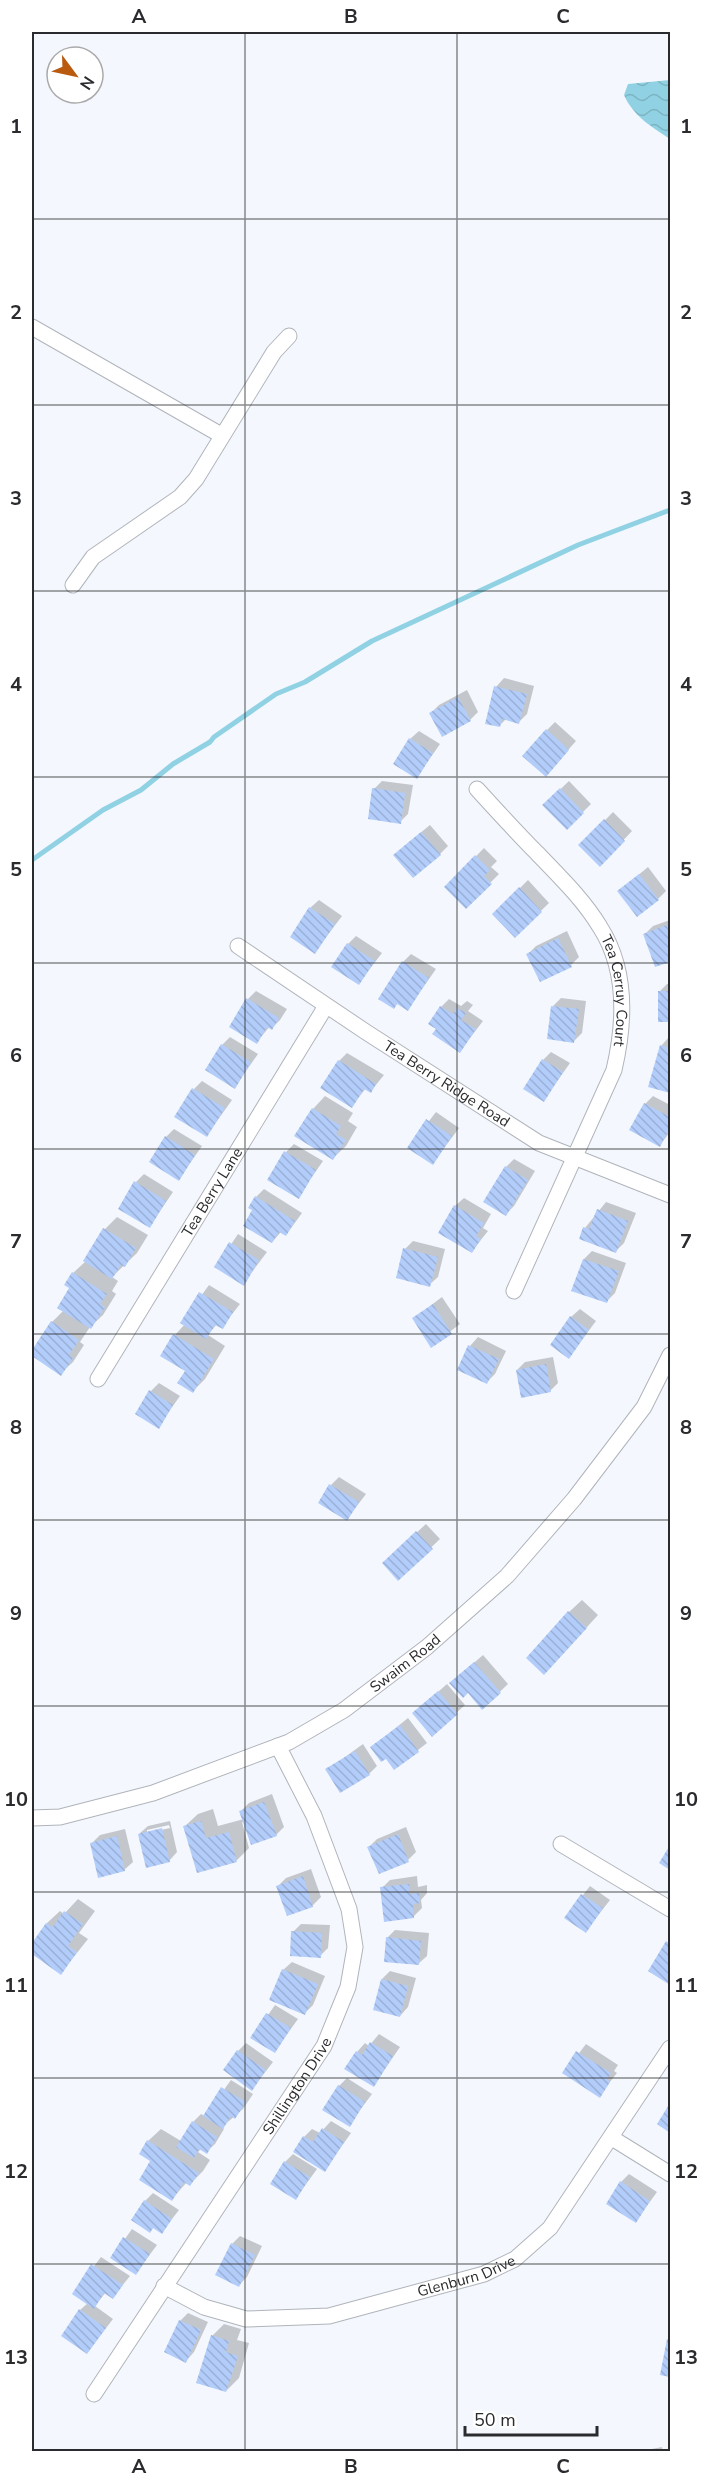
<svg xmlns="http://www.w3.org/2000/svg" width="702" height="2483" viewBox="0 0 702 2483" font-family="'Nunito Sans',sans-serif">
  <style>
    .water { fill: url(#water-waves) }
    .shadow { fill: #0003; fill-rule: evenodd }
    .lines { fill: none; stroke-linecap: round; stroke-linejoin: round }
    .stream { stroke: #90d2e3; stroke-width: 5 }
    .building { fill: url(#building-back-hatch) }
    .street-casing { stroke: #b0b4bb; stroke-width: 17 }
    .street { stroke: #fff; stroke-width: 15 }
    .grid { fill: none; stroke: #2a2b2e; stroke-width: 1.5; stroke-opacity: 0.55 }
    .labels { text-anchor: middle; stroke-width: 5; stroke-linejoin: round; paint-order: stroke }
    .street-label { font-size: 15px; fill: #2a2b2e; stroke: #fff }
    .neatline { fill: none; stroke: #2a2b2e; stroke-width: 2 }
    .grid-label { font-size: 20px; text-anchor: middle; font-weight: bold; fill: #2a2b2e }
  </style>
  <defs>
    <pattern id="water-waves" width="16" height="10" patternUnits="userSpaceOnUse" patternTransform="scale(1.5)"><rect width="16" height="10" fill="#90d2e3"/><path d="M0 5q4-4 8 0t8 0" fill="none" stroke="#7cb4c3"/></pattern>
    <pattern id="building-back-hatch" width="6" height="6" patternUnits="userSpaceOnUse" patternTransform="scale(1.5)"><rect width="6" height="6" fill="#b3cdfb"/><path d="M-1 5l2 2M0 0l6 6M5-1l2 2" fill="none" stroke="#9ab0d7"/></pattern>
  </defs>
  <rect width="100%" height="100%" fill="#f4f8fe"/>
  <path class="water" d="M670,80V139C652,127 633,116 624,95L628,84Z"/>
  <path class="shadow" d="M504,678L534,686L527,714L519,722L506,719L499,726L496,687Z
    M467,690L478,712L470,720L431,713L439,705Z
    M555,722L576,741L554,766L547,730Z
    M419,731L440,744L417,777L410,739Z
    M382,781L413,785L408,814L400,822L374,789Z
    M569,781L591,804L567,828L544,805Z
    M613,812L632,831L600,865L581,845Z
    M430,825L448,846L440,854L403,847Z
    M484,848L497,861L491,867L499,874L466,907L446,887Z
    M648,867L666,891L658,899L619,891Z
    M528,880L549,903L515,936L494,914Z
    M319,900L342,916L315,952L310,908Z
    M670,920V960L656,966L645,934L653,926Z
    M567,931L579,957L571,965L528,954L536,946Z
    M356,936L382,953L359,983L348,944Z
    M411,954L436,969L408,1009L398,1003L394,1007L403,962Z
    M667,984H670V1020H659V992Z
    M256,991L287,1009L280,1020L272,1028L270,1026L257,1042L248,999Z
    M561,998L586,1001L582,1033L574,1041L553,1006Z
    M449,999L461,1006L467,1001L473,1005L468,1011L483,1021L460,1051L438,1029L441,1007Z
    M230,1037L258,1054L235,1087L222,1045Z
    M669,1037L670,1038V1091L650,1086L661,1046Z
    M551,1052L570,1063L544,1100L543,1060Z
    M347,1053L384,1075L371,1091L366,1088L352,1106L339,1061Z
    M202,1081L232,1100L207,1135L194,1089Z
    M325,1096L353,1113L348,1121L357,1127L346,1146L333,1158L313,1109Z
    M653,1096L670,1105V1132L660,1145L645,1104Z
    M436,1112L459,1128L433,1163L409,1147Z
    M174,1129L202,1146L179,1179L166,1137Z
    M294,1144L323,1161L298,1197L286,1152Z
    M514,1159L535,1171L514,1206L506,1214V1167Z
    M144,1174L173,1192L150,1226L136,1182Z
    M264,1189L302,1213L286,1235L281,1232L272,1242L254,1210L256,1197Z
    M464,1198L491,1214L483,1228L488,1231L472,1251L455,1206Z
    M606,1202L636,1213L624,1243L616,1251L585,1228Z
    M117,1217L148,1235L137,1253L112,1277L118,1281L112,1291L116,1294L103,1315L90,1327L80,1342L84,1345L73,1362L60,1374L32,1353L52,1322L64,1310L73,1273L86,1261L105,1229Z
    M238,1234L267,1252L243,1284L216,1267Z
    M413,1241L445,1249L438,1277L429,1285L405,1249Z
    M592,1251L626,1263L615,1293L607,1301L584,1259Z
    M209,1285L240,1304L222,1327L217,1324L208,1335L225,1346L205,1379L193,1391L175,1335L185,1324L182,1322Z
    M442,1297L460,1324L431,1346L414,1318Z
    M580,1309L596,1321L569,1357L571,1317Z
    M478,1337L506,1351L495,1374L487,1382L459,1369L470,1346Z
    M553,1357L558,1383L550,1391L517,1370L525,1362Z
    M159,1383L180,1396L158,1427L151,1391Z
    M339,1477L366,1494L347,1519L331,1485Z
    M426,1524L440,1539L398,1579L392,1555Z
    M582,1600L598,1615L556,1661L569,1612Z
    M483,1655L508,1684L483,1708L460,1675Z
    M447,1684L465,1705L432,1735L423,1705Z
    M408,1718L427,1743L395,1768L386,1756L372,1747Z
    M363,1744L377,1766L369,1774L327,1770Z
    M272,1794L284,1827L276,1835L242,1822L249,1848L237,1860L198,1871L185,1826L198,1814L213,1809L218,1826L244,1819L241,1811L249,1803Z
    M170,1821L177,1852L169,1861L139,1834L148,1826ZM169,1825L170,1828L147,1833V1830Z
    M406,1827L416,1852L408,1860L369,1847L377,1839Z
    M125,1829L133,1862L124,1870L91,1844L100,1835Z
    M311,1869L321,1897L313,1905L288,1914L278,1886L286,1878Z
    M417,1876L418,1887L427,1885V1893L421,1900L422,1908L413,1917L382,1888L390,1880Z
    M590,1886L610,1900L586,1931L566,1917Z
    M78,1899L95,1911L79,1933L88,1939L61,1973L32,1952V1946L47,1923L60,1911L64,1914Z
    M301,1924L330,1925L328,1948L320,1956L293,1932Z
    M395,1930L429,1933L427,1956L418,1964L387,1938Z
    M670,1939V1983L650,1971Z
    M292,1962L325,1976L313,2005L305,2013L283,1970Z
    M390,1971L416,1978L408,2007L400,2016L382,1979Z
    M275,2005L298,2019L275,2051L252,2038Z
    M379,2034L400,2047L374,2085L346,2068L357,2052L365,2043L369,2046Z
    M246,2043L273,2062L252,2089L238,2051Z
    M586,2044L618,2065L614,2071L617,2073L599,2096L564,2073Z
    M347,2078L372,2094L349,2125L339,2086Z
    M231,2080L253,2094L243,2109L222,2127L224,2129L215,2144L206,2152L201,2149L198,2152L210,2160L203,2171L190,2184L187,2182L172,2199L152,2160L148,2141L161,2129L181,2141L193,2122L201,2114L205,2116Z
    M331,2121L351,2133L325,2170L304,2137L312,2129L320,2133Z
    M293,2154L317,2169L296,2198L285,2162Z
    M629,2174L657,2192L636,2221L621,2182Z
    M153,2193L179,2210L162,2232L154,2227L150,2231L145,2201Z
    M132,2229L157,2245L136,2273L112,2257Z
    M240,2236L262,2246L247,2277L239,2285L232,2244Z
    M101,2257L130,2276L113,2297L106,2292L95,2306L113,2319L87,2353L80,2310L88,2303L74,2293Z
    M188,2313L208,2322L194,2352L186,2361L180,2321Z
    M224,2324L241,2329L237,2340L249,2343L239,2378L226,2391L212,2336Z
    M670,2338V2376L662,2374Z
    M662,2447L663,2452H636Z"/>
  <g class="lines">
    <path class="stream" d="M32,860L103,810L141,790L173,764L210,742L214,737L276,694L305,682L372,641L578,545L670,510"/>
  </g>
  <path class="building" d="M494,686L527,694L519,724L502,719L500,727L485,724Z
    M458,697L471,721L442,737L429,713Z
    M546,729L569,750L546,777L522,756Z
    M409,738L433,753L417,779L393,764Z
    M372,788L405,793L401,824L368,819Z
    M560,788L584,813L567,830L542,805Z
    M604,819L625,841L600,867L578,845Z
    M421,832L441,855L413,878L393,855Z
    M475,855L490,870L484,876L492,884L466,909L444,887Z
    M639,874L659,900L637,917L617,891Z
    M519,887L542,912L515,938L492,914Z
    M309,907L335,924L315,954L290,937Z
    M667,925L670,936V962L655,967L643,934Z
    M558,938L572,967L540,982L526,954Z
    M347,943L375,961L359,985L331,967Z
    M402,961L429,978L408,1011L397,1004L394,1009L378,999Z
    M658,991H670V1022H658Z
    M246,998L279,1018L272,1030L267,1027L257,1044L229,1027Z
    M440,1006L453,1014L457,1008L466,1013L461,1020L476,1029L460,1053L432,1034L436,1029L428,1024Z
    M551,1006L579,1009L574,1043L547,1039Z
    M221,1044L251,1062L235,1089L205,1070Z
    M660,1045L670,1048V1093L648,1087Z
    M542,1059L563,1072L544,1102L523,1089Z
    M338,1060L376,1084L371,1093L364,1089L352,1108L320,1088Z
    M192,1088L225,1108L207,1137L174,1117Z
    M644,1103L670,1117V1127L660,1147L629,1130Z
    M312,1108L341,1126L336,1134L346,1140L333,1160L294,1136Z
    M426,1119L452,1136L433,1165L407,1148Z
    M165,1136L195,1155L179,1181L149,1162Z
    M284,1151L316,1170L299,1199L267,1180Z
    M505,1166L528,1180L506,1216L483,1202Z
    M134,1181L166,1201L150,1228L118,1209Z
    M255,1196L295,1221L286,1236L279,1232L272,1243L243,1226L252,1210L248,1208Z
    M454,1205L484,1223L476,1236L481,1239L472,1253L438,1233Z
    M597,1209L628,1221L616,1253L579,1239L583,1227L589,1229Z
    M103,1228L136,1248L125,1267L121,1265L112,1279L83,1261Z
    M229,1242L259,1260L244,1286L214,1267Z
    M403,1248L438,1257L430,1287L396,1278Z
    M583,1259L619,1271L607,1303L571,1291Z
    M72,1272L107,1294L100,1304L105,1307L91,1329L57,1308L69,1288L64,1285Z
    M199,1292L233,1312L223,1329L215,1325L206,1339L180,1323Z
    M433,1304L452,1334L431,1348L412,1318Z
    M570,1316L589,1330L569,1359L550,1345Z
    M51,1321L79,1340L69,1355L73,1358L61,1376L32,1356V1350Z
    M173,1334L214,1359L193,1393L177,1383L185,1371L160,1356Z
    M468,1345L499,1359L487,1384L457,1370Z
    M546,1364L551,1392L521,1398L516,1370Z
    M149,1390L173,1405L159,1429L135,1414Z
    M329,1484L359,1502L347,1521L318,1503Z
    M416,1531L433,1549L398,1581L382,1563Z
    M568,1611L587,1628L544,1675L526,1658Z
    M474,1662L501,1693L482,1710L468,1693L463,1698L449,1683Z
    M438,1691L458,1714L432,1737L412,1713Z
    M400,1725L419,1752L394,1770L386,1759L381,1762L370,1747Z
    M355,1751L370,1775L340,1793L325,1769Z
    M264,1802L277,1836L251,1845L239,1811Z
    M201,1821L206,1838L229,1832L237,1862L197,1873L183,1826Z
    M162,1828L170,1862L146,1868L138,1834Z
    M398,1834L409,1862L379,1874L367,1847Z
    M117,1836L125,1871L98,1878L90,1843Z
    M670,1845V1870L659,1863Z
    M303,1876L313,1907L287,1916L276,1886Z
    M409,1884L410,1894L419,1893L420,1903L413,1904L414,1918L384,1922L380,1887Z
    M581,1894L603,1908L586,1933L564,1918Z
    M64,1911L83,1924L68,1946L77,1952L61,1975L32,1954V1943L46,1923L53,1927Z
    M291,1931L322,1933L321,1958L290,1956Z
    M386,1937L421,1941L419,1965L384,1962Z
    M666,1941L670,1944V1985L648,1971Z
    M282,1969L318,1984L305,2015L269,2000Z
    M381,1979L408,1986L400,2017L373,2010Z
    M266,2013L291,2028L275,2053L250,2038Z
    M370,2042L393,2056L374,2087L344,2069L356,2051L362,2055Z
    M237,2050L266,2070L252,2091L223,2070Z
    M576,2051L611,2073L607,2079L610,2082L600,2098L562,2073Z
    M338,2085L365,2102L350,2127L322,2110Z
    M221,2087L246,2102L235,2119L231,2116L223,2129L203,2116Z
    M670,2103V2133L657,2124Z
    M192,2121L217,2137L207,2154L199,2149L194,2158L176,2147Z
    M322,2128L344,2142L325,2172L293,2152L303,2136L313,2142Z
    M147,2140L199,2173L190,2186L184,2182L172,2201L139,2180L150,2161L139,2154Z
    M284,2161L310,2177L296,2200L270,2184Z
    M620,2181L650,2201L636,2223L606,2204Z
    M144,2200L172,2219L162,2234L153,2228L150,2233L131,2220Z
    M123,2237L150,2254L136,2275L110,2258Z
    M231,2243L255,2255L239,2287L215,2275Z
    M91,2264L123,2285L113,2299L104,2293L94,2309L72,2294Z
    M79,2309L106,2328L87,2354L61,2336Z
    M179,2320L201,2330L186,2363L164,2352Z
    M211,2335L229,2341L226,2352L238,2356L226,2392L196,2383Z
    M667,2339L670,2340V2377L660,2375Z"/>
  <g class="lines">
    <defs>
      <g id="street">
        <path d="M32,327L221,435"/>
        <path d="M73,585L93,557L180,497L196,479L274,352L289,336"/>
        <path id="s1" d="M477,789C497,811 517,833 537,853C559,876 583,899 600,927C627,969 625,1023 614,1070L514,1291"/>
        <path id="s2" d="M238,946L366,1032L539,1143L670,1195"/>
        <path id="s3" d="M98,1379L326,1006"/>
        <path id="s4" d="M32,1818L60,1817L153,1793L289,1742L344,1710L427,1647L507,1576L574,1499L644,1407L670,1355"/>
        <path d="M561,1844L670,1909"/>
        <path d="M612,2138L670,2174"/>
        <path id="s5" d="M164,2286L204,2307L246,2319L329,2316L484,2274L515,2259L550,2228L670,2048"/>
        <path id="s6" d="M94,2394L324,2046L348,1987L355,1947L349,1909L314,1816L278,1746"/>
      </g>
    </defs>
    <use href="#street" class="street-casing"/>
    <use href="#street" class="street"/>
  </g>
  <path class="grid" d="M245,32V2452M457,32V2452M32,219H670M32,405H670M32,591H670M32,777H670M32,963H670M32,1149H670M32,1334H670M32,1520H670M32,1706H670M32,1892H670M32,2078H670M32,2264H670"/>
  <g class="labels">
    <g class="street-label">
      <text dy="5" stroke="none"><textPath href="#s1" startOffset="252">Tea Cerruy Court</textPath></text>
      <text dy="5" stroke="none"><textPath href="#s2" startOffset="250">Tea Berry Ridge Road</textPath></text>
      <text dy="5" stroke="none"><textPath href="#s3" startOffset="219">Tea Berry Lane</textPath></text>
      <text dy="5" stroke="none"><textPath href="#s4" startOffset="410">Swaim Road</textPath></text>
      <text dy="5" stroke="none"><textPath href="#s6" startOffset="369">Shillington Drive</textPath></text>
      <text dy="5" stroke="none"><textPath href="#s5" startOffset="315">Glenburn Drive</textPath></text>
    </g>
  </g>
  <rect width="702" height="2483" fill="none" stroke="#ffffff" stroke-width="66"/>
  <g transform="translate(75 75) rotate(123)"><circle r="28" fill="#ffffff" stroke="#aaaaab" stroke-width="1.5"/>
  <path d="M0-4.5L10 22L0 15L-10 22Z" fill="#b95a0f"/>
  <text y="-9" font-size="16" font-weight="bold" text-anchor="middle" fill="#2a2b2e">N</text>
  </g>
  <path d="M465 2426v9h132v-9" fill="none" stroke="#2a2b2e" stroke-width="3"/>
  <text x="474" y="2426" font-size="18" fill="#2a2b2e" stroke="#ffffff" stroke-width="4.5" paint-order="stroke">50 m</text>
  <rect x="33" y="33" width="636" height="2417" class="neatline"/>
  <g class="grid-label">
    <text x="139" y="23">A</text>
    <text x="351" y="23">B</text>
    <text x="563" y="23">C</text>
    <text x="16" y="133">1</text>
    <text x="686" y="133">1</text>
    <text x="16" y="319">2</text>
    <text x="686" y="319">2</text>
    <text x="16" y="505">3</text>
    <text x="686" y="505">3</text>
    <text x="16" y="691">4</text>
    <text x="686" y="691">4</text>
    <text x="16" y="876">5</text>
    <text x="686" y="876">5</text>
    <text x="16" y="1062">6</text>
    <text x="686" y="1062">6</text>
    <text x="16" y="1248">7</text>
    <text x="686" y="1248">7</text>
    <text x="16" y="1434">8</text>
    <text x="686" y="1434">8</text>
    <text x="16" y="1620">9</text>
    <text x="686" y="1620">9</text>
    <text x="16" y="1806">10</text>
    <text x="686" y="1806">10</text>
    <text x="16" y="1992">11</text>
    <text x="686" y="1992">11</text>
    <text x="16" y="2178">12</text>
    <text x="686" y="2178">12</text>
    <text x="16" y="2364">13</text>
    <text x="686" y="2364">13</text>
    <text x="139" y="2473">A</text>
    <text x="351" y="2473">B</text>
    <text x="563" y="2473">C</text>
  </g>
</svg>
